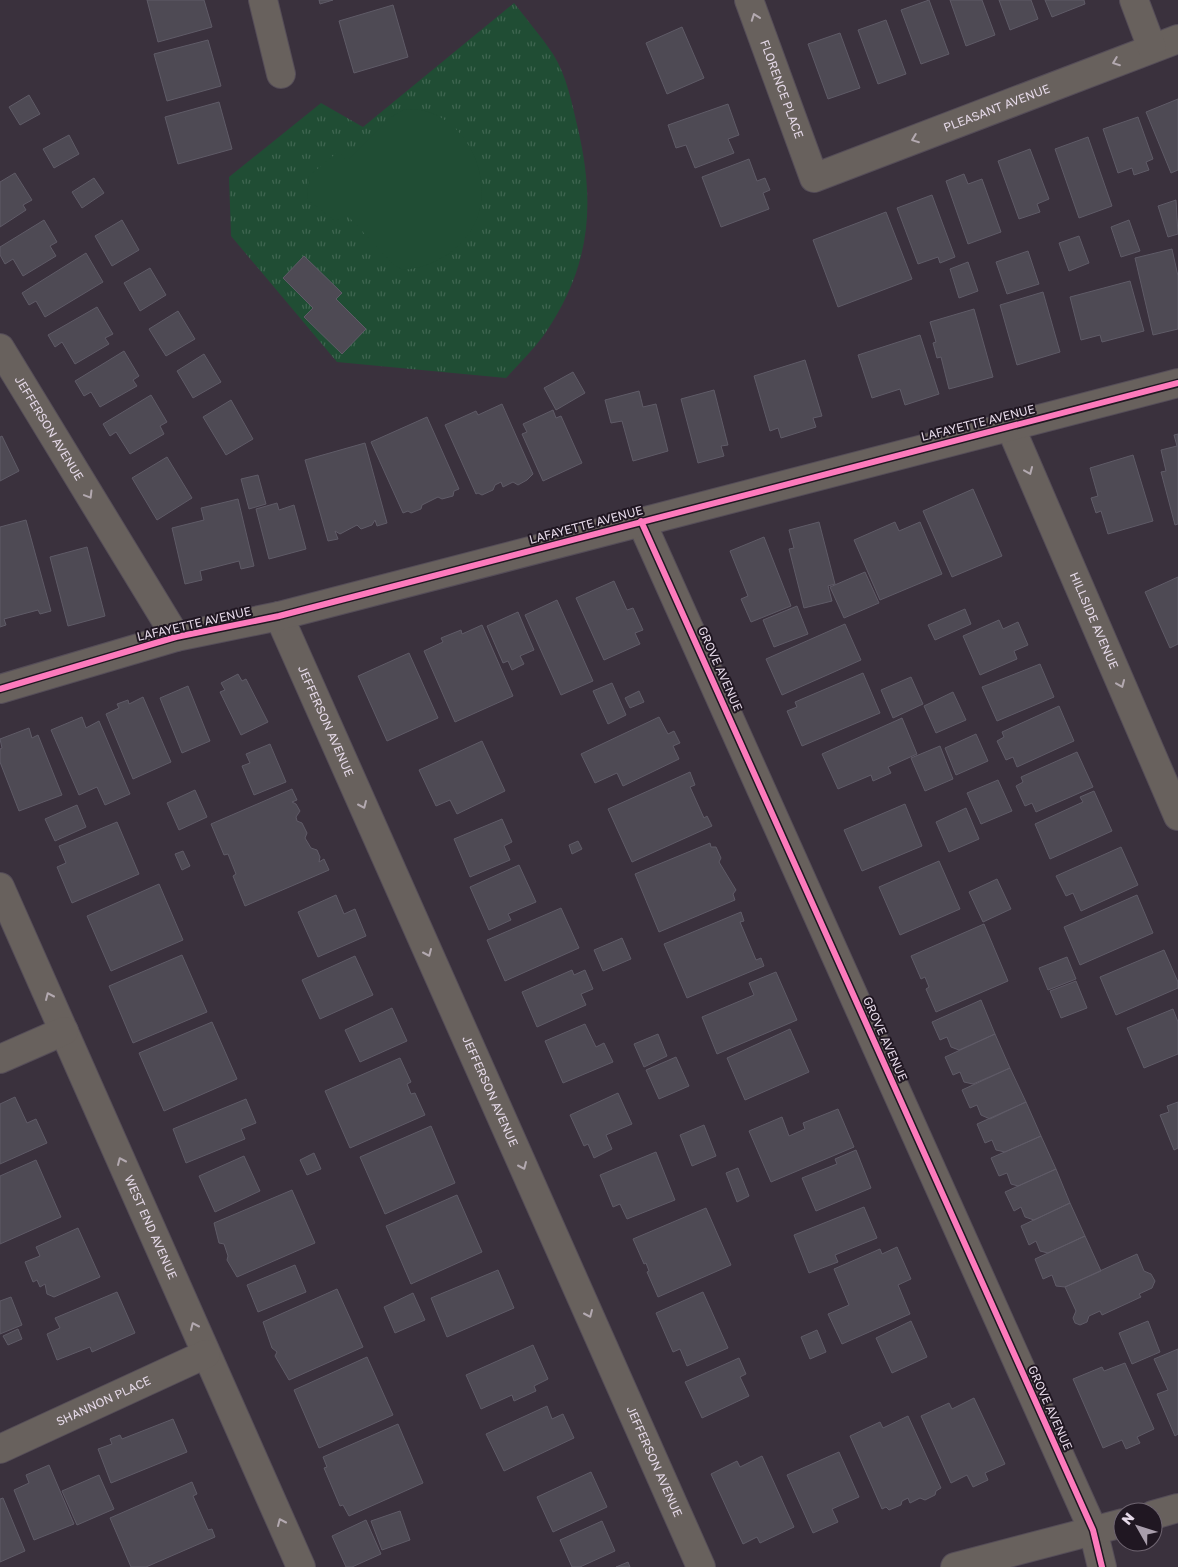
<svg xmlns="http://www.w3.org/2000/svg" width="1178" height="1567" viewBox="0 0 1178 1567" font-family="'Golos Text',sans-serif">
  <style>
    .grass { fill: url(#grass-tufts) }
    .garden { fill: #204d34 }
    .building { fill: #4e4a54; stroke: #5f5b67 }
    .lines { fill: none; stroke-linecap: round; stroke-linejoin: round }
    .minor-casing { stroke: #554d58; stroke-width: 30 }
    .minor { stroke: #68615d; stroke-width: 28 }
    .cycleway-casing { stroke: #201722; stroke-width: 9 }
    .cycleway { stroke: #fd7abc; stroke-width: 6 }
    .oneway { stroke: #b3a9b0 }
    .labels { text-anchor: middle; stroke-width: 4; stroke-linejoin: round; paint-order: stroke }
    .street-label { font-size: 12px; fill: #e5d9e8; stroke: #201722 }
  </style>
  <defs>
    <pattern id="grass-tufts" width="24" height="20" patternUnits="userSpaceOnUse" patternTransform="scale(1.25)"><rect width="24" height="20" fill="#204d34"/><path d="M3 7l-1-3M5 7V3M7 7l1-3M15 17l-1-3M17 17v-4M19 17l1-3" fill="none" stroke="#406651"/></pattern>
  </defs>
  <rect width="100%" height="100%" fill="#3a313d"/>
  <path class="grass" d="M514,3C527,20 541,36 553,54C567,76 572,104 578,129C596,207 590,268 544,335C533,350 519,364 506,378L337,362L231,236L229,177L321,103L363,127Z"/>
  <path class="garden" d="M403,110C420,107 437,113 450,124C484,151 495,210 461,243C446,259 424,268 403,270L394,265L347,215L335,221L307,199L309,176L339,151L345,159H349L390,118Z"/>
  <path class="building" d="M147,0H204L212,27L158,42Z
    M319,0H333L320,4Z
    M929,0L949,54L921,64L901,10Z
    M950,0H982L995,35L966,46Z
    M999,0H1031L1038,19L1010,30Z
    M1045,0H1084L1085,4L1052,17Z
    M393,5L408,57L354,73L339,21Z
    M886,20L906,74L878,84L858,30Z
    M682,27L704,78L667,94L646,43Z
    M840,33L860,88L828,99L808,44Z
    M208,40L221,86L167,101L154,54Z
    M29,95L40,114L20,125L9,107Z
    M1178,99V170L1171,173L1146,112Z
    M219,102L232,149L178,164L165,117Z
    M728,104L739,135L728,139L734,153L695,168L686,145L676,148L668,125Z
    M1138,117L1153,159L1146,162L1149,170L1134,175L1132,168L1118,173L1103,129Z
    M69,135L79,154L54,168L43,149Z
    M1088,137L1112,206L1079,218L1055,149Z
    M1030,149L1049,199L1037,204L1040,212L1019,219L998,161Z
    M749,159L757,181L765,178L770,190L763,193L769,209L721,227L702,177Z
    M15,173L32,200L23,205L26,210L0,227V182Z
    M964,174L968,184L982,179L1001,232L968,244L946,181Z
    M94,178L104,193L82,208L72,192Z
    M932,195L955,257L940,263L938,257L918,264L897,208Z
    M1176,200L1178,234L1168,237L1158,206Z
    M886,212L912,279L838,307L813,240Z
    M44,220L57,242L50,246L56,256L23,276L13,259L5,264L0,255V247Z
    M122,220L139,250L112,266L95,236Z
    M1129,220L1140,251L1121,257L1111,227Z
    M1079,236L1089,263L1069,271L1059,243Z
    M1172,249L1178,276V329L1153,335L1135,258Z
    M1028,251L1039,284L1007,294L996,262Z
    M86,253L103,282L45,317L36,301L29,305L22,293Z
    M304,256L342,293L336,299L366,329L342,354L304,317L313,308L283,278Z
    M968,262L978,291L959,298L950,269Z
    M150,268L166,295L140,311L124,283Z
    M1130,281L1144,331L1102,342L1100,335L1081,340L1070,297Z
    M1043,292L1060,352L1017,365L1000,305Z
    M97,307L113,334L105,338L109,344L75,364L62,342L55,347L48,335Z
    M974,309L993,377L949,389L941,357L937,358L933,343L936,342L930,322Z
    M178,311L195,339L166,356L149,329Z
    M920,335L939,394L905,405L900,389L872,398L858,355Z
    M124,351L139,376L133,380L137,386L100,407L91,392L84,396L75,381Z
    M204,354L221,382L193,398L177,371Z
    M805,360L822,416L813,418L816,427L781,438L778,428L770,431L754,376Z
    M573,372L585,393L556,410L544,388Z
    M714,390L728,445L721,446L724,456L698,463L681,399Z
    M639,391L643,407L656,404L668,451L633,461L622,421L611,423L605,400Z
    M151,395L167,422L160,426L164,434L130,454L116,432L110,436L103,424Z
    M231,400L253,439L226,455L203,417Z
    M502,404L533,474L527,480L518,485L513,482L503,487L501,482L495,485L493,490L482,495L478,493L476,494L445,425L476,411L478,415Z
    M553,410L556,418L561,416L582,463L543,481L522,434L527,432L523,424Z
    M427,417L459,489L454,491L453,496L442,499L438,497L422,505L421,509L411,513L408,511L403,513L371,442Z
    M1178,434V524L1175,525L1161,472L1166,471L1161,450L1177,446L1174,435Z
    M2,436L19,471L0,481V437Z
    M365,443L387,523L377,526L375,520L372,525L361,529L357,525L340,534L335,531L338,539L328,541L305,460Z
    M1133,455L1153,521L1108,534L1101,511L1096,513L1091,498L1098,496L1090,468Z
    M167,457L192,498L157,520L132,478Z
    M258,475L266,504L249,509L241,479Z
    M973,489L1002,556L952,577L923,511Z
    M238,499L254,566L241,569L239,561L200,571L202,580L185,584L172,528L204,520L201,508Z
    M277,503L279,510L294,505L306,549L269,559L256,509Z
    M26,520L51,611L40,614L38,610L4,619L6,625L0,627V527Z
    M819,522L835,584L828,586L832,601L804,608L789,549L794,548L789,530Z
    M895,522L899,531L920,522L942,574L880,600L854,540Z
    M764,537L791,606L751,622L741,599L748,596L730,551Z
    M87,547L105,616L68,626L50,557Z
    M865,572L879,603L844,618L830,587Z
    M1178,577V644L1170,648L1145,592Z
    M614,581L627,610L633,608L643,630L635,633L640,644L604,660L576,598Z
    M557,600L593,681L561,695L525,615Z
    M797,606L808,634L774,647L763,620Z
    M965,609L971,624L935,640L928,625Z
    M518,612L534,650L520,656L524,664L512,670L508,661L503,663L487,626Z
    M999,620L1003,629L1018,622L1028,645L1014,651L1017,659L980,675L963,636Z
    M845,624L861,660L782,695L766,659Z
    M482,625L513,696L455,722L424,651L443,642L441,638L461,630L462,634Z
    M409,653L438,718L387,741L358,676Z
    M1040,664L1054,697L997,721L982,687Z
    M863,673L880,713L802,746L787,711L797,707L795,702Z
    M238,674L242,681L246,679L268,722L241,735L220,692L225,690L221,683Z
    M911,677L923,704L893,718L881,690Z
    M612,683L626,715L608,724L593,691Z
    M188,686L210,741L182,753L160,698Z
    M639,691L644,702L630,708L625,698Z
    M953,692L966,720L936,733L924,706Z
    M143,697L171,762L133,779L106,714L119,708L117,704L128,700L129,704Z
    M1059,706L1074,741L1017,767L1013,757L1006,760L997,741L1004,737L1002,732Z
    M82,717L86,728L99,721L130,794L105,805L97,787L79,795L51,730Z
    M659,717L668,734L674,731L680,743L673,746L679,759L623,786L617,773L595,783L581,754Z
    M902,718L917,754L888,767L891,773L873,781L871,775L838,789L822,754Z
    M29,728L32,738L38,735L62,795L19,811L0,762V749L2,748L0,739Z
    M976,734L988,761L956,775L945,748Z
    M482,741L505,791L457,814L450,800L436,806L419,770Z
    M270,744L286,782L254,795L242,766L250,763L246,754Z
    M940,746L953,779L925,791L911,758Z
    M1077,752L1093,787L1036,812L1032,803L1025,806L1016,786L1023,782L1021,777Z
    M690,772L695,785L690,787L704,818L707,816L712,826L632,862L608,809Z
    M998,780L1012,811L981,824L967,793Z
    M292,789L297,800L292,802L296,804L300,811L296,817L297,821L302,823L307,833L305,838L311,848L317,850L320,857L319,862L324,859L329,870L245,906L233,876L236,874L228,854L224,855L211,824Z
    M195,790L207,817L179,830L167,803Z
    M1094,791L1112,831L1050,859L1035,824L1083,802L1080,797Z
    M905,804L922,846L862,871L844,830Z
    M77,805L86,827L55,841L45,819Z
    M966,808L979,839L949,852L936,822Z
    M502,819L512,842L504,846L510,860L470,877L454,839Z
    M117,822L139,874L72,903L57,867L66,863L59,846Z
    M578,841L582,849L572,854L569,845Z
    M710,843L711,847H716L721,858L719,862L736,890L733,894L735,900L659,932L635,874Z
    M1121,847L1138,885L1081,911L1073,893L1066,896L1056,876Z
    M183,851L190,866L182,870L175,854Z
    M939,861L960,909L900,935L879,887Z
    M519,865L536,902L508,914L511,920L489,930L470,887Z
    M997,879L1011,909L983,922L969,892Z
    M159,884L183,940L111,971L87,916Z
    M336,895L344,914L355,909L366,936L318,957L298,912Z
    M1137,895L1153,933L1080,965L1064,927Z
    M561,908L579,948L505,981L487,940Z
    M741,912L744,921L740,922L756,960L761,958L764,966L687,998L664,944Z
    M984,924L1008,981L936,1012L926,989L929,987L925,977L921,979L911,956Z
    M622,938L631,959L603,971L594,950Z
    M1164,950L1178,982V988L1116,1015L1100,977Z
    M182,955L207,1012L133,1043L109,986Z
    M355,956L373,995L320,1019L302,980Z
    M1067,957L1076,979L1048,990L1039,968Z
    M572,970L574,975L585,970L593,989L581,994L586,1005L537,1027L522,992Z
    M776,972L797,1020L717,1054L702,1017L754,995L749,983Z
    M1076,981L1087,1008L1061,1018L1050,991Z
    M981,1000L995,1034L959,1050L951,1047L947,1037L940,1040L932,1022Z
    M392,1008L407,1041L360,1062L345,1030Z
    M1173,1009L1178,1022V1054L1144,1068L1127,1028Z
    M212,1022L237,1079L164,1111L139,1053Z
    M585,1024L596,1047L604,1043L613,1062L563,1083L545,1041Z
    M790,1029L809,1072L745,1100L727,1058Z
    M658,1034L667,1056L644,1067L634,1044Z
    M995,1034L1010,1068L973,1084L964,1082L960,1072L953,1075L945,1057Z
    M676,1057L689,1086L659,1099L646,1070Z
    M400,1058L411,1082L407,1084L411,1094L415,1093L425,1115L350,1148L325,1091Z
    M1010,1068L1026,1102L990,1119L981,1115L977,1105L970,1108L962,1090Z
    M618,1093L632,1124L606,1135L612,1149L594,1158L588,1144L584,1146L570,1115Z
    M15,1097L27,1123L36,1119L47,1143L0,1164V1104Z
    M246,1099L256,1123L241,1129L245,1139L186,1163L173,1129Z
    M1026,1102L1041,1136L1005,1152L996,1150L992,1140L985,1143L977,1124Z
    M1178,1102V1148L1174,1150L1160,1115L1169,1112L1167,1106Z
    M838,1109L854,1147L771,1182L749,1131L782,1117L789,1136L805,1129L803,1123Z
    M704,1125L716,1156L692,1166L680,1135Z
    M431,1126L455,1183L385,1214L360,1157Z
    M1041,1136L1056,1169L1018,1186L1011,1184L1007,1173L999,1176L991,1158Z
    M856,1150L871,1188L816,1211L802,1178L837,1164L835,1159Z
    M656,1152L675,1200L627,1219L620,1204L613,1207L600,1175Z
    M314,1153L321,1169L307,1175L300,1160Z
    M244,1156L260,1191L215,1212L199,1176Z
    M36,1160L61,1217L0,1244V1176Z
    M738,1168L749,1196L737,1202L726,1173Z
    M1056,1169L1070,1203L1034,1220L1025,1217L1021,1207L1014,1211L1005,1192Z
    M292,1190L315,1243L237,1277L227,1260L228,1256L224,1244L219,1243L214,1223Z
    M457,1195L482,1252L411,1284L386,1226Z
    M1070,1203L1085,1236L1048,1253L1040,1251L1036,1241L1029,1245L1021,1226Z
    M864,1207L877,1238L835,1255L838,1262L809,1273L794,1235Z
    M706,1208L731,1265L658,1297L647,1272L649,1271L646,1263L644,1264L633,1239Z
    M78,1228L100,1277L54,1297L47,1294L45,1284L40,1287L37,1280L33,1282L25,1262L40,1256L36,1247Z
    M1085,1236L1101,1271L1065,1287L1056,1286L1052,1275L1043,1279L1035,1259Z
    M897,1247L911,1279L898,1285L910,1314L842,1344L828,1314L849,1305L834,1269L880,1249L882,1254Z
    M1137,1254L1144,1271L1151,1274L1155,1281L1152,1288L1139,1294L1141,1297L1102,1315L1100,1311L1089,1316L1087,1322L1080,1325L1075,1323L1073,1318L1076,1311L1065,1287Z
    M295,1265L306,1292L258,1312L247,1285Z
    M498,1270L514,1308L447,1337L431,1298Z
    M337,1289L363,1347L289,1380L275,1356L277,1352L272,1348L263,1322Z
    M117,1292L135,1333L92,1352L90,1347L57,1360L47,1334L60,1328L55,1318Z
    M703,1292L728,1348L687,1366L680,1349L673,1352L656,1313Z
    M413,1293L425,1320L395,1333L384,1307Z
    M11,1297L22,1325L0,1334V1301Z
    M911,1321L927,1357L892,1373L876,1338Z
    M1148,1321L1160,1352L1132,1364L1119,1333Z
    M18,1329L22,1339L8,1345L3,1336Z
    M817,1330L826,1352L810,1359L801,1337Z
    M533,1345L548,1379L534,1386L536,1391L514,1401L512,1395L481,1409L466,1375Z
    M1178,1349V1434L1175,1436L1157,1394L1168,1390L1154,1359Z
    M367,1357L393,1415L319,1448L294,1390Z
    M739,1358L746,1374L740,1377L749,1396L702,1418L685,1382Z
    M1125,1363L1154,1429L1137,1437L1140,1443L1126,1449L1122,1440L1103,1448L1073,1379L1102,1367L1104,1371Z
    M974,1398L1005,1464L985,1473L988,1480L973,1487L967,1475L951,1483L921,1416L949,1403L952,1409Z
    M547,1406L552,1419L563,1414L574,1438L504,1471L486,1434Z
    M908,1416L941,1488L936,1491L935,1495L925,1500L920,1498L910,1503L908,1498L902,1501L901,1505L889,1510L886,1507L882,1509L850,1436L880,1422L883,1428Z
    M173,1419L187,1452L111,1483L98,1449L112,1444L110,1439L120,1435L122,1439Z
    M398,1424L423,1483L349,1516L343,1505L340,1506L324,1468L327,1467L323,1457Z
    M839,1452L859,1497L832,1509L838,1522L813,1533L787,1475Z
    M762,1456L794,1527L760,1543L757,1537L743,1544L711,1474L737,1461L740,1467Z
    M49,1465L74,1524L34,1540L14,1490L29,1483L26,1475Z
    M591,1472L607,1507L553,1532L537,1497Z
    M99,1475L114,1509L77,1525L62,1491Z
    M192,1482L197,1494L193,1496L208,1530L212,1529L215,1537L146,1567H131L110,1518Z
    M3,1498L25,1551L0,1562V1499Z
    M400,1511L410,1540L382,1550L371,1521Z
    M366,1520L381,1554L352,1567H346L332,1536Z
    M602,1521L615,1551L580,1567H572L560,1540Z
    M628,1562L630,1567H616Z"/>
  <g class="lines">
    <defs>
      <g id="minor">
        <path d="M263,0L281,74"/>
        <path id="s1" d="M749,0L814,178L1178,39"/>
        <path d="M1134,0L1152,48"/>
        <path id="s2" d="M0,348L176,637"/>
        <path id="s3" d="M1010,426L1178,816"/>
        <path d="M641,521L1093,1530L1102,1567"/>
        <path id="s4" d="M279,616L701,1567"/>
        <path d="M0,689L176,637L279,616L1178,383"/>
        <path id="s5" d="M0,887L301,1567"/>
        <path d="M0,1059L64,1031"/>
        <path id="s6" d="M0,1449L206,1354"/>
        <path d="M1153,1515L1178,1508"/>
        <path d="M955,1567L1123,1523"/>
      </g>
    </defs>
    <use href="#minor" class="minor-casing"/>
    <use href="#minor" class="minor"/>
    <defs>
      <path id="cycleway" d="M641,521L1093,1530L1102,1567
        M0,689L176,637L279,616L1178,383"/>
    </defs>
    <use href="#cycleway" class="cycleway-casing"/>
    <use href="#cycleway" class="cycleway"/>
  </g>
  <defs><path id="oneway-chevron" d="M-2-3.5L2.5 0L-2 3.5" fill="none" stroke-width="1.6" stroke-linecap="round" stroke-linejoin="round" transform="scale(1.25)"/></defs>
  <g class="oneway">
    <use href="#oneway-chevron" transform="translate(755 17) rotate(-110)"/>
    <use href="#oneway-chevron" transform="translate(1116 62) rotate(159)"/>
    <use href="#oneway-chevron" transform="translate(915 139) rotate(159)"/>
    <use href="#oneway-chevron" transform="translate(1029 471) rotate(67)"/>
    <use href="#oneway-chevron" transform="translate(89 495) rotate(59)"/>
    <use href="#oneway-chevron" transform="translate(1121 684) rotate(67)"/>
    <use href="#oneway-chevron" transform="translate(363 805) rotate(66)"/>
    <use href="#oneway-chevron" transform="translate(428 953) rotate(66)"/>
    <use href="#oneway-chevron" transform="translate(49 996) rotate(-114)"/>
    <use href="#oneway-chevron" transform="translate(121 1161) rotate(-114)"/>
    <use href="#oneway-chevron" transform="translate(523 1166) rotate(66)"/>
    <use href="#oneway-chevron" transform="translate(589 1314) rotate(66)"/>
    <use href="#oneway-chevron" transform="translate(194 1326) rotate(-114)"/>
    <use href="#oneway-chevron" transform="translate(281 1522) rotate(-114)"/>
  </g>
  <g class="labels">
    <g class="street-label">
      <text dy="4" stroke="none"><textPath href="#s1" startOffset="95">FLORENCE PLACE</textPath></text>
      <text dy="4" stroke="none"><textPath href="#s1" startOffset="385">PLEASANT AVENUE</textPath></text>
      <text transform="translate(978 423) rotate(-14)" y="4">LAFAYETTE AVENUE</text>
      <text dy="4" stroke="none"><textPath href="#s2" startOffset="94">JEFFERSON AVENUE</textPath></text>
      <text transform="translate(586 525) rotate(-15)" y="4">LAFAYETTE AVENUE</text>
      <text dy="4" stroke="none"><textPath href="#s3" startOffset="212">HILLSIDE AVENUE</textPath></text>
      <text transform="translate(194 624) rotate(-13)" y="4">LAFAYETTE AVENUE</text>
      <text transform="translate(720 669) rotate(66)" y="4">GROVE AVENUE</text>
      <text dy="4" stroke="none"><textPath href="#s4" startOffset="115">JEFFERSON AVENUE</textPath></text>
      <text transform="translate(885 1039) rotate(66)" y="4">GROVE AVENUE</text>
      <text dy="4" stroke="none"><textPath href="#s4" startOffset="520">JEFFERSON AVENUE</textPath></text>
      <text dy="4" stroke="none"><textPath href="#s5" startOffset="372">WEST END AVENUE</textPath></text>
      <text dy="4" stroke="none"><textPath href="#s6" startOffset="114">SHANNON PLACE</textPath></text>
      <text transform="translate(1050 1408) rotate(66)" y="4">GROVE AVENUE</text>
      <text dy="4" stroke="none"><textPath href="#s4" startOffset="925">JEFFERSON AVENUE</textPath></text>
    </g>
  </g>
  <g transform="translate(1138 1527) rotate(309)"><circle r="24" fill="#201722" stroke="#6f6571"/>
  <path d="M0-4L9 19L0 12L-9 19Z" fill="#a99eac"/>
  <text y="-8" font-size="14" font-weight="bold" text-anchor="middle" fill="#e5d9e8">N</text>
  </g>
</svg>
